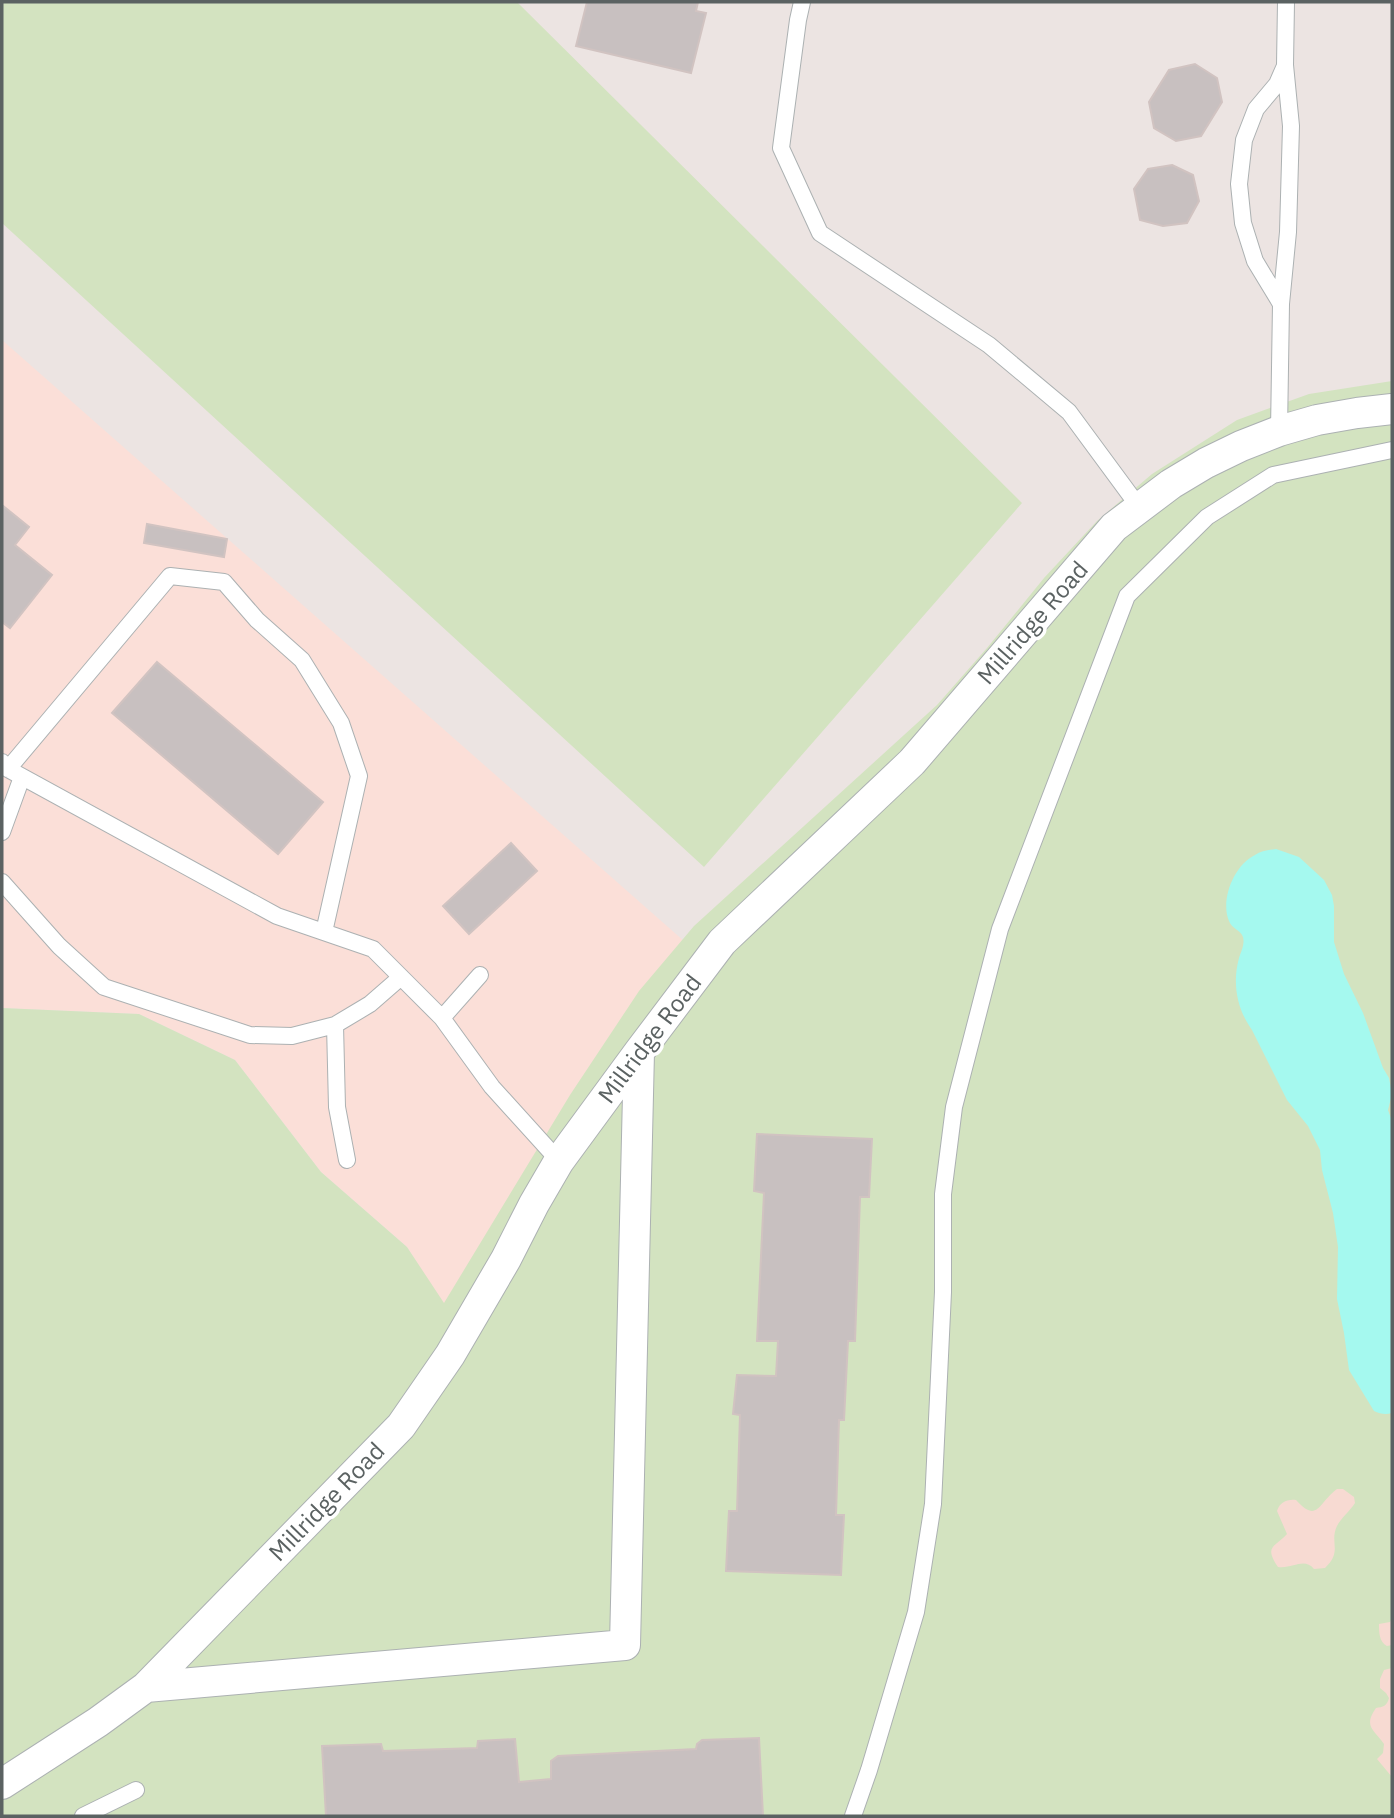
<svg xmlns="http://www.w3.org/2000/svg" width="1394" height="1818" viewBox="0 0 1394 1818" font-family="'IBM Plex Sans',sans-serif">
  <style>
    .commercial { fill: #fbdfd8 }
    .green { fill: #d3e3c0 }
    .sand { fill: #f7dad2 }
    .water { fill: #a5f9ef }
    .building { fill: #c8c0c0; stroke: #d1c3c1; stroke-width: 2 }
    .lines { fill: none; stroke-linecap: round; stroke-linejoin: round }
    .lane-casing { stroke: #acb1b2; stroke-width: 18 }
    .street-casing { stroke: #acb1b2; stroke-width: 32 }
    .lane { stroke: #fff; stroke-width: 16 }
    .street { stroke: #fff; stroke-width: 30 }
    .labels { text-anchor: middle; stroke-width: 7; stroke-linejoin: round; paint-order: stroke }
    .street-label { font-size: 24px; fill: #5b6262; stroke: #fff }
  </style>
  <rect width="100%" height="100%" fill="#ece4e2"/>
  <path class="commercial" d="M2,340L710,964L455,1322L407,1247L321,1172L235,1060L139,1014L2,1008Z"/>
  <path class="green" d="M2,2H517L1022,503L704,867L2,223Z
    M1392,381V1816H2V1008L139,1014L235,1060L321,1172L407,1247L444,1303L570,1095L639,991L694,926L937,705L987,648L1044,578L1097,521L1152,474L1237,420L1309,394Z"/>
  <path class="sand" d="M1337,1489H1343L1354,1497L1355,1503C1350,1511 1341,1518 1337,1526C1329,1543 1343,1551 1325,1568L1314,1569C1304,1557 1293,1569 1278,1567C1264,1546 1274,1548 1287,1534L1277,1511C1280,1502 1287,1499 1296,1500C1318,1524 1318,1503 1337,1489Z
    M1392,1618V1645L1387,1646C1379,1642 1379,1632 1379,1624L1390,1622Z
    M1392,1668V1777L1377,1759L1383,1753L1384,1744C1374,1729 1363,1727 1376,1708C1383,1707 1387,1706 1389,1698L1386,1693L1380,1688V1679L1384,1670Z"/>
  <path class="water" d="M1276,849L1299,857L1324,880L1332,895L1334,906V942L1344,974L1363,1013L1383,1068L1389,1078L1392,1094L1388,1110L1392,1121V1413C1386,1415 1380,1414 1374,1411L1349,1370L1344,1333L1337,1299L1338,1247L1333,1213L1322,1170L1320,1150L1308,1126L1287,1100L1252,1030C1237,1009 1232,984 1239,958C1241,952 1245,944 1243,937C1241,930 1232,929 1229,921C1220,900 1234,865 1255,855C1261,851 1268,850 1276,849Z"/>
  <path class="building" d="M587,2H698L696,11L706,13L691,73L576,46Z
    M1195,64L1217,78L1222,102L1201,136L1176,141L1154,128L1149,102L1169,70Z
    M1172,165L1193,175L1199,201L1187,223L1163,226L1140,220L1134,189L1148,169Z
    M2,505L29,527L15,545L52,575L10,628L2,622Z
    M147,524L227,539L224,557L144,543Z
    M157,662L323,802L278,854L112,713Z
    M511,843L537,871L469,934L443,906Z
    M757,1134L872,1139L869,1197H860L855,1341H848L844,1420H839L836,1515H844L841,1575L726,1571L729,1511H737L740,1415L733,1414L737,1375L776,1376L778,1341H757L764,1193L754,1191Z
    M759,1738L763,1816H326L322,1746L381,1744L383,1751L477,1748L478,1741L515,1739L519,1782L551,1779V1761L558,1756L696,1749L697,1744L702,1740Z"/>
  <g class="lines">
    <defs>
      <path id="lane" d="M802,2L798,20L781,148L820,233L989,345L1069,412L1139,507
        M1281,304L1255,261L1243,223L1239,184L1244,140L1256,109L1277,84L1284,68
        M1279,431L1281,304L1288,232L1291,126L1285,65L1286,2
        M2,762L8,769L277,916L373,949L442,1018
        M8,769L170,576L224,582L257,620L302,660L341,723L359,776L324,932
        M2,832L22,777
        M2,882L59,946L104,987L250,1035L292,1036L335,1025L370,1004L401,977
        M480,975L442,1018L492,1087L559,1161
        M335,1025L337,1107L347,1160
        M83,1816L136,1790
        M853,1816L869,1770L916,1612L933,1504L943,1292V1194L954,1107L1000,929L1127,596L1207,517L1273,475L1392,450"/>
      <path id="street" d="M146,1687L625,1645L639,1052
        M2,1784L98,1722L146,1687L401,1426L450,1355L506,1259L534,1204L559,1161L639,1052L722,942L912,762L1114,527L1171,484L1206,463L1241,446L1279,431L1317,420L1357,413L1392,409"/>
    </defs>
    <use href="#lane" class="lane-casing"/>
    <use href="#street" class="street-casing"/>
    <use href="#lane" class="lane"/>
    <use href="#street" class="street"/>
  </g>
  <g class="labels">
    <g class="street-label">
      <text transform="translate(1033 623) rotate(-49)" y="8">Millridge Road</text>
      <text transform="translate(650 1039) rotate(-53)" y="8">Millridge Road</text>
      <text transform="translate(327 1502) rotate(-46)" y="8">Millridge Road</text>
    </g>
  </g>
  <rect width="1394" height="1818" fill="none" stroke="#5b6262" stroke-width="7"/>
</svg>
